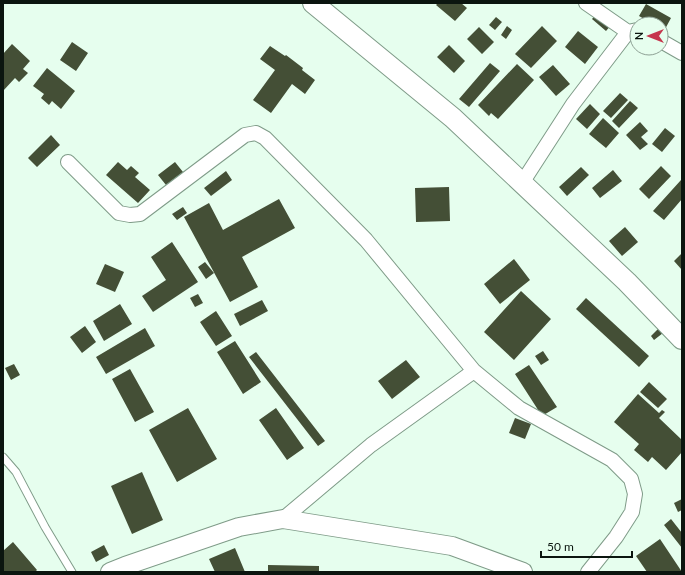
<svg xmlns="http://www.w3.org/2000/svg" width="685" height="575" viewBox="0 0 685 575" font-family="Lato,sans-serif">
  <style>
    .building { fill: #444f36 }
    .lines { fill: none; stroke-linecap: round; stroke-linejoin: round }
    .service-casing { stroke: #7f9b88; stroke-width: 9 }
    .minor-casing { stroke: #7f9b88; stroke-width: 16 }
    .tertiary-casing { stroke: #7f9b88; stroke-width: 20 }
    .secondary-casing { stroke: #7f9b88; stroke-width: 22 }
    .service { stroke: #fff; stroke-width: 7 }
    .minor { stroke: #fff; stroke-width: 14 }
    .tertiary { stroke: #fff; stroke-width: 18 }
    .secondary { stroke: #fff; stroke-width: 20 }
  </style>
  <rect width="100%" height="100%" fill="#e6feee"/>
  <path class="building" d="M438,3H461L467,8L455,21L436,5Z
    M646,4L671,18L664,31L661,29V24H653L639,16Z
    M598,12L612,24L606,31L592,19Z
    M496,17L502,22L495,30L489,25Z
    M507,26L512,30L506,39L501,35Z
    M542,26L557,41L531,68L515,54Z
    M479,27L494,42L482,54L467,39Z
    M578,31L598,47L585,64L565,47Z
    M72,42L88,53L76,71L60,60Z
    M12,44L30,61L23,69L28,73L19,82L15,78L3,91V54Z
    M449,45L465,61L454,73L437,57Z
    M270,46L285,56L286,55L303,68L302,70L315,80L305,94L292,84L271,113L253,100L275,70L260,59Z
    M490,63L500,71L469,107L459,99Z
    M517,64L534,80L498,119L491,113L489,116L478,105Z
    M553,65L570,84L556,96L539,77Z
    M47,68L75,91L61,109L52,101L49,105L41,98L44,94L33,86Z
    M620,93L628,100L611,118L603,111Z
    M630,101L638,108L619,128L612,121Z
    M590,104L600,114L587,129L576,119Z
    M603,118L619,133L606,148L589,134Z
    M640,122L648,131L641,137L648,144L640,150L626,135Z
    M665,128L675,136L662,152L652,144Z
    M51,135L60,145L37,167L28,158Z
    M118,162L127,170L131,166L139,173L135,177L150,190L138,203L106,175Z
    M175,162L183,172L166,185L158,175Z
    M661,166L671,176L649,199L639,189Z
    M581,167L589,175L567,196L559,187Z
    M613,170L622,181L600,198L592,188Z
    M226,171L232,180L211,196L204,188Z
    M681,180L682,181V199L664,220L653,211Z
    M449,187L450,221L416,222L415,188Z
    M279,199L295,228L242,257L258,287L230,302L184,217L209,203L223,230Z
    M183,207L187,213L177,220L172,214Z
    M625,227L638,242L622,256L609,241Z
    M172,242L198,282L153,312L142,296L166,280L151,257Z
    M682,253V270L674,261Z
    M514,259L530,280L500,304L484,284Z
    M205,262L214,273L206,279L198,267Z
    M105,264L124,272L115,292L96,284Z
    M521,291L551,319L514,360L484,332Z
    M198,294L203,303L195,307L190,298Z
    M586,298L649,356L639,367L576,309Z
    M262,300L268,311L240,326L234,314Z
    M120,304L132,324L104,341L93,321Z
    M216,311L232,336L216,346L200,322Z
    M85,326L96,342L82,353L70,337Z
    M145,328L155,346L106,374L96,357Z
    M659,328L663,333L654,340L651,336Z
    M235,341L261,382L243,394L217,352Z
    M543,351L549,360L541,365L535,356Z
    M256,352L325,441L318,446L249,357Z
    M406,360L420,377L392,399L378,381Z
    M14,364L20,375L11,380L5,368Z
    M529,365L557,407L542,416L515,374Z
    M130,369L154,412L135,422L112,379Z
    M649,382L667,399L658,408L640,392Z
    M638,394L659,413L662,410L665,412L659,418L682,440V452L666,470L652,457L648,462L634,450L639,444L614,422Z
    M188,408L217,459L177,482L149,430Z
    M276,408L304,448L287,460L259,420Z
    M515,418L531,424L525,439L509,433Z
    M142,472L163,520L132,534L111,486Z
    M682,499V510L678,512L674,503Z
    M671,519L682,533V548L664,525Z
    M660,539L682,572H647L636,556Z
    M13,542L37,570L35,572H3V551Z
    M104,545L109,555L96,562L91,552Z
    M235,548L245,572H215L209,559Z
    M268,565L319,566V572H268Z"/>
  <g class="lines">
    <defs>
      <path id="service" d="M3,457L16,472L45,527L72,572"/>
      <path id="minor" d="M586,3L628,32
        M661,41L682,53
        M68,162L119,213L130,215L140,214L245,135L256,133L265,138L366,240L474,371L519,408L612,460L631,479L635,494L632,512L616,537L588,572
        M522,183L573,104L628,32L637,30
        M283,519L371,445L474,371"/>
      <path id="tertiary" d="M110,572L125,566L239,527L283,519L452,546L523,572"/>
      <path id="secondary" d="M313,3L453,118L627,282L682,339"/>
    </defs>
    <use href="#service" class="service-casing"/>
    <use href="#minor" class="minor-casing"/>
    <use href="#tertiary" class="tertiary-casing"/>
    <use href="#secondary" class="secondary-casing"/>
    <use href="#service" class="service"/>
    <use href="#minor" class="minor"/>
    <use href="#tertiary" class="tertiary"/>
    <use href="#secondary" class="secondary"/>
  </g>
  <rect width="685" height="575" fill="none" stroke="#0b150f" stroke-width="8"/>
  <g transform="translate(649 36) rotate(270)"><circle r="19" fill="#e6feee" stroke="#8ea195"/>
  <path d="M0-3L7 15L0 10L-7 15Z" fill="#c6364d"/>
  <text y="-6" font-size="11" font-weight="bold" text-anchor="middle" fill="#0b150f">N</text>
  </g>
  <path d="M541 551v6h91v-6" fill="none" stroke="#0b150f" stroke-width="2"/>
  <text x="547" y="551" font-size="12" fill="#0b150f" stroke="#e6feee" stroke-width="3" paint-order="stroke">50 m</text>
</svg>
